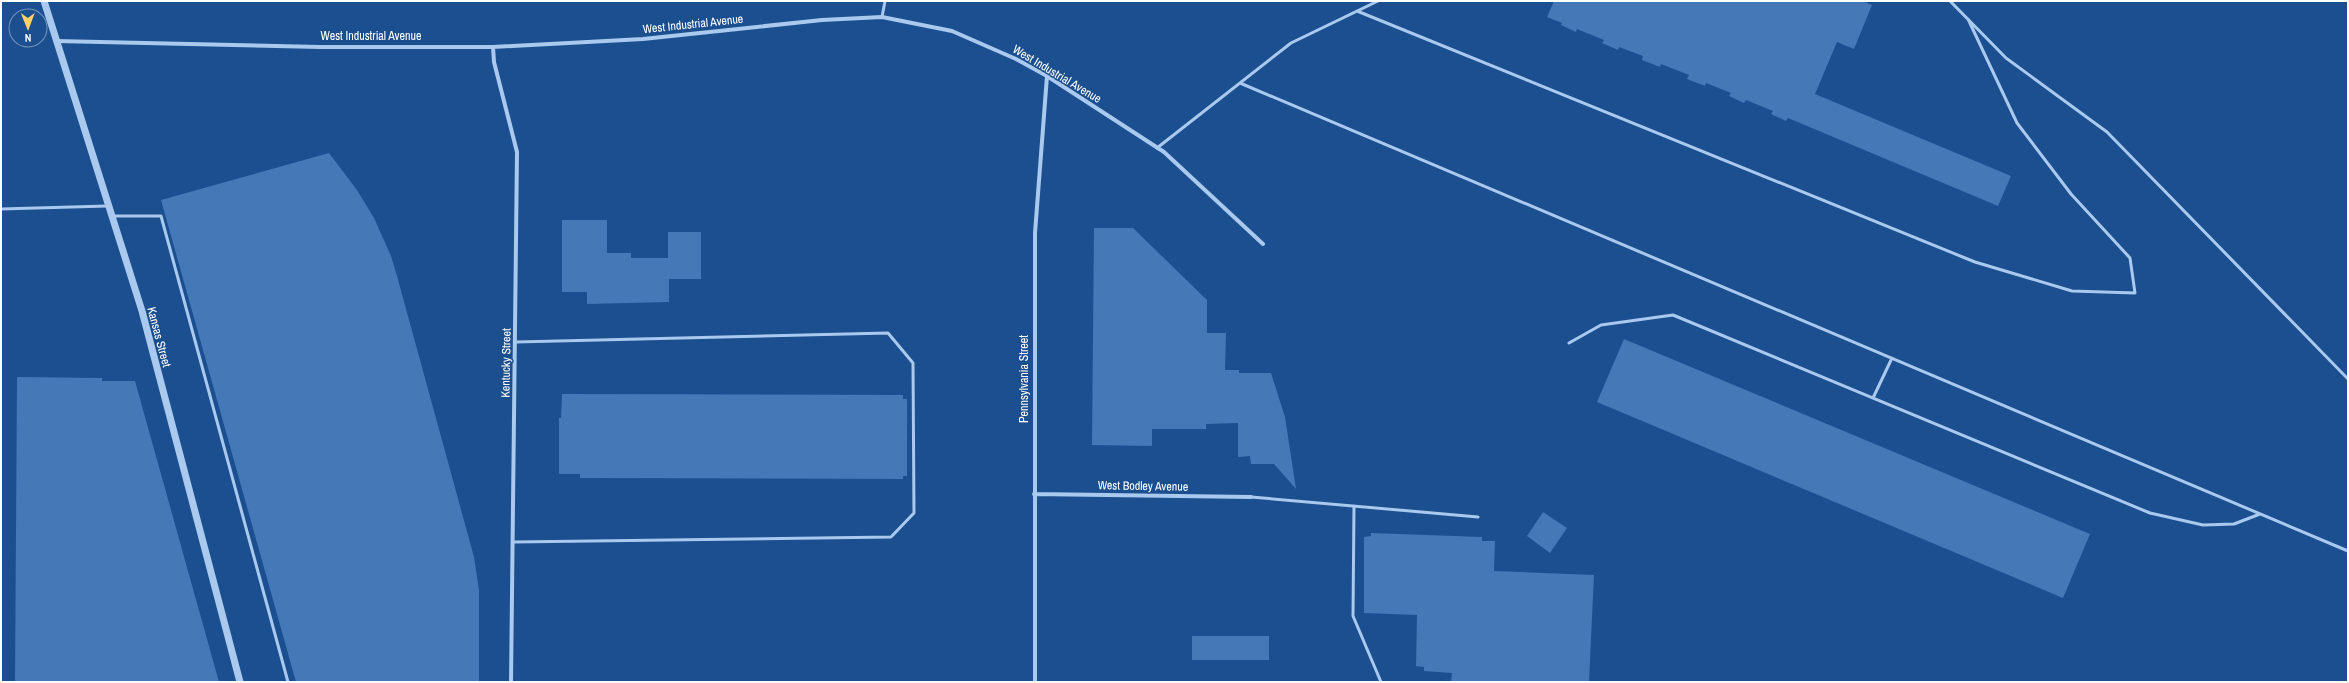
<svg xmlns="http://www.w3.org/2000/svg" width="2349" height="683" viewBox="0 0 2349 683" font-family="'Archivo Narrow',sans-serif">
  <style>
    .building { fill: #4478b7 }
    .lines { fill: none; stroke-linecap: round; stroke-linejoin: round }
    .service { stroke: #a9c9ee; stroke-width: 3 }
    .minor { stroke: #a9c9ee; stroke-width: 4 }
    .tertiary { stroke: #a9c9ee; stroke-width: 7 }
    .labels { text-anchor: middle; stroke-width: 3; stroke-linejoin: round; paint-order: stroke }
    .street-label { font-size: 12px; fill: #fff; stroke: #1b4f8f }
  </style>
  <rect width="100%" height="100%" fill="#1b4f8f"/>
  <path class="building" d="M1554,1H1862L1872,5L1854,49L1837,42L1815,94L2011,176L1998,206L1788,118L1786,121L1771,114L1773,111L1746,100L1744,103L1729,96L1731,93L1706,83L1705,86L1687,79L1689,75L1661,64L1660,67L1642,60L1643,56L1619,47L1618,50L1602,43L1604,40L1577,29L1576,32L1561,25L1562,23L1547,17Z
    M329,153L357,190L374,218L391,256L397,276L474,557L479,590V682H296L161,200Z
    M562,220H607V253H631V258H668V232H701V279H669V302L587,304V292H562Z
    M1094,228H1133L1207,300V333H1226L1225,370H1239V373H1271L1285,417L1296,489L1274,464H1251L1250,456L1238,457V423L1206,424V429H1152V446L1092,445Z
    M1624,339L2090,534L2063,598L1597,402Z
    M17,377L102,378V381H135L219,682H15Z
    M562,394L903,395V399H907V476H903V479L580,478V474H559V418H561Z
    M1543,512L1567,528L1550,553L1527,536Z
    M1371,533L1482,537V541H1495L1494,571L1594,575L1589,682H1451L1452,673L1424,671V667L1416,666L1417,615L1364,613V537L1371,536Z
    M1192,636H1269V660H1192Z"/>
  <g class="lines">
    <path class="service" d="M1950,1L2006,58L2107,132L2348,379
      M1357,11L1975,262L2072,291L2135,293L2130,258L2071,194L2017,123L1968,19
      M882,17L885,1
      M1240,83L2348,551
      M1157,148L1291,43L1378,1
      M1,209L107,206
      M113,216H161L288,682
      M1569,343L1601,325L1673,315L2150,513L2203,525L2234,524L2260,514
      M1873,398L1892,358
      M1251,497L1478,517
      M1354,506L1353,616L1381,682
      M514,542L891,537L914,513L913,363L888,333L516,342"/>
    <path class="minor" d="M56,41L320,47H493L643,39L822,20L882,17L952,31L1016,59L1047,76L1164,152L1263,244
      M493,47L494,62L517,152L511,682
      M1034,494L1251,497
      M1035,682V233L1047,76"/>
    <path class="tertiary" d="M44,1L142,311L240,682"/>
  </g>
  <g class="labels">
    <g class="street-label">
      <text transform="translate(693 24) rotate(-6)" y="4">West Industrial Avenue</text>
      <text x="371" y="40">West Industrial Avenue</text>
      <text transform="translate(1057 74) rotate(31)" y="4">West Industrial Avenue</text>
      <text transform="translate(159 337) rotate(75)" y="4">Kansas Street</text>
      <text transform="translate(506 363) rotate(-89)" y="4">Kentucky Street</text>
      <text transform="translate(1024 379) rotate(-90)" y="4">Pennsylvania Street</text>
      <text transform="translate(1143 486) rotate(1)" y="4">West Bodley Avenue</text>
    </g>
  </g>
  <rect width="2349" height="683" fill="none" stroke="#ffffff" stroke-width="4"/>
  <g transform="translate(28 28) rotate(179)"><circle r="19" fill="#1b4f8f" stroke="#7695bc"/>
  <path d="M0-3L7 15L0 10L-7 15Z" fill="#ffd166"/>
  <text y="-6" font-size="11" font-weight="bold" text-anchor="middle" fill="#ffffff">N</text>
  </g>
</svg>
